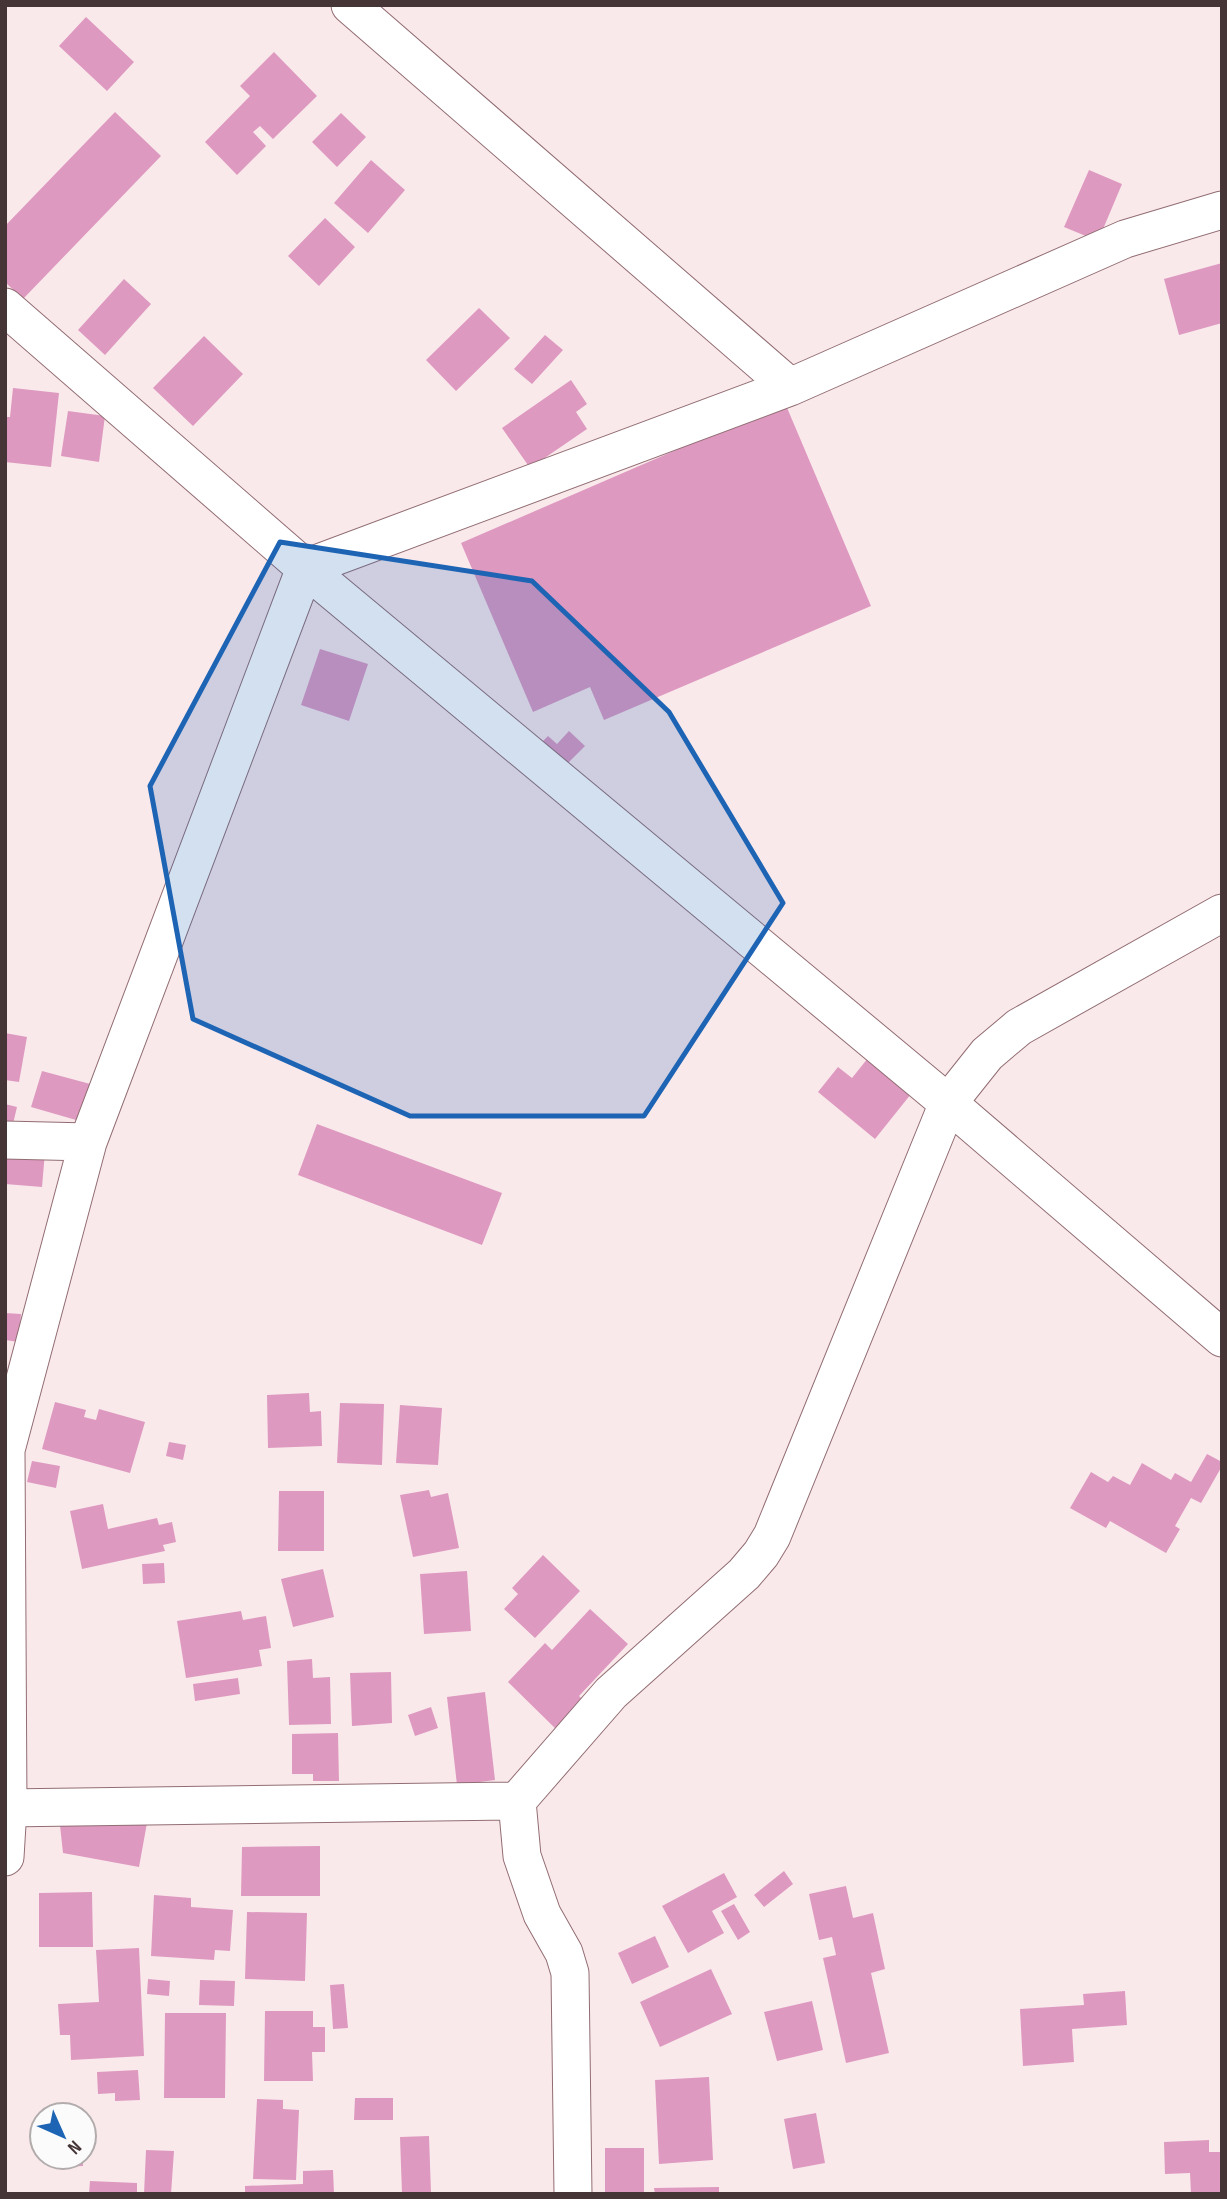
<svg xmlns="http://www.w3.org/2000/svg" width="1227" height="2199" viewBox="0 0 1227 2199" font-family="'Sofia Sans Condensed',sans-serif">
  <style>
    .building { fill: #de99c0 }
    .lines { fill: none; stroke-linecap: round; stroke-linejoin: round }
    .street-casing { stroke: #916d73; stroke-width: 39 }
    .street { stroke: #fff; stroke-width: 37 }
    .marked { fill: #1e64b4; fill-opacity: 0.2; stroke: #1e64b4; stroke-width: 5; stroke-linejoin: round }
  </style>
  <rect width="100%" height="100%" fill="#fae9eb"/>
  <path class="building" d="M86,17L134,62L107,91L59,46Z
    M274,52L317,96L273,139L260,126L253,132L266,146L237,175L205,142L250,96L240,86Z
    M115,112L161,156L23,299L5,282V226Z
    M341,113L366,137L337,167L312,142Z
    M371,160L405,190L368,233L334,203Z
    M1089,170L1122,184L1098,241L1064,227Z
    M325,218L355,247L319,286L288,256Z
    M1222,263V323L1179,335L1164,279Z
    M124,279L151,304L105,355L78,330Z
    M479,308L510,338L456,391L426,360Z
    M545,335L563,350L532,384L514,369Z
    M204,336L243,374L193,426L153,388Z
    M571,380L587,404L576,412L587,429L530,468L502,428Z
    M13,388L59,393L51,467L5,462V417H10Z
    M785,403L871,606L604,720L590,687L533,712L461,543Z
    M68,411L105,416L99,462L61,456Z
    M320,649L368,664L349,721L301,705Z
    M569,731L585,746L561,770L537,747L548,736L557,744Z
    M5,1033L27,1037L19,1082L5,1080Z
    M868,1058L911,1094L875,1139L818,1092L838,1067L852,1078Z
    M42,1071L94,1085L83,1122L31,1107Z
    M5,1104L17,1107L12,1128L5,1126Z
    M317,1124L502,1193L482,1245L298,1175Z
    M5,1148L45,1152L42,1187L5,1184Z
    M5,1313L21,1314L19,1342L5,1340Z
    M309,1393L310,1412L321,1411L322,1446L268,1448L267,1395Z
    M55,1402L86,1410L84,1417L96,1420L99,1409L145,1422L130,1473L42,1449Z
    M340,1403L384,1404L382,1465L337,1463Z
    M400,1405L442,1408L438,1465L396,1463Z
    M169,1442L186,1445L183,1460L166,1456Z
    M1207,1454L1222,1462V1466L1201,1503L1191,1498L1175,1526L1180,1529L1166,1553L1110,1521L1106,1528L1070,1508L1091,1472L1108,1482L1113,1476L1130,1485L1142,1463L1171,1480L1175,1473L1191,1482Z
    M32,1461L60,1466L56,1488L27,1482Z
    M429,1490L431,1497L448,1493L459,1548L413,1557L400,1495Z
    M279,1491H324V1551H278Z
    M103,1504L108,1529L157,1518L159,1525L172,1522L176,1542L163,1545L165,1551L82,1569L70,1511Z
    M543,1555L580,1591L535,1638L504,1609L518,1594L512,1588Z
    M164,1563L165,1583L143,1584L142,1564Z
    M323,1569L334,1617L293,1627L281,1579Z
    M467,1571L471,1631L424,1634L420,1574Z
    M590,1609L628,1644L579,1696L587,1704L560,1733L508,1682L545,1643L552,1650Z
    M241,1611L243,1620L266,1616L271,1648L259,1650L262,1666L186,1678L177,1621Z
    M312,1659L313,1678L330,1677L331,1724L289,1725L287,1661Z
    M391,1672L392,1723L352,1726L350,1673Z
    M238,1678L240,1694L195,1701L193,1684Z
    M485,1692L495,1780L457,1785L447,1697Z
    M431,1707L438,1728L415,1736L408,1715Z
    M338,1733L339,1781H313V1774H292V1734Z
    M58,1807L147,1823L139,1867L63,1853Z
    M320,1846V1896H241L242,1847Z
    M784,1871L793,1884L764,1907L754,1895Z
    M724,1873L737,1897L712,1911L724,1933L688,1953L662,1906Z
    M846,1886L853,1918L873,1913L885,1969L871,1973L889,2053L846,2063L823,1958L836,1955L832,1937L819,1940L809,1894Z
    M92,1892L93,1947H39V1893Z
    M154,1895L191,1898V1907L233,1910L230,1951L215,1950L214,1960L151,1956Z
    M734,1904L750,1932L738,1940L721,1911Z
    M247,1912L307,1913L305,1981L245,1979Z
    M655,1936L669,1967L632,1984L618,1953Z
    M139,1948L144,2056L71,2060L70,2035H60L58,2004L99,2002L96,1950Z
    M711,1969L732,2014L660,2047L640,2002Z
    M148,1979L170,1981L169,1996L147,1994Z
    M200,1980L235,1981L234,2006L199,2005Z
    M344,1984L348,2028L333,2029L330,1985Z
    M1125,1991L1127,2025L1072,2029L1074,2062L1023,2066L1020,2009L1084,2005L1083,1994Z
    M812,2001L823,2050L777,2061L764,2012Z
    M265,2011H313V2027H325V2052H312L313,2081H264Z
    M165,2013H226L225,2098H164Z
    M138,2070L140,2100L115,2101V2093L98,2094L97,2072Z
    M709,2077L713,2160L659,2164L655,2080Z
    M355,2098H393V2120H354Z
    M257,2099L283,2100V2109L299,2110L296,2180L253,2179Z
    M816,2113L825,2163L793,2169L784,2119Z
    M429,2136L431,2193L402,2194L400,2137Z
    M1209,2140V2152H1222V2194H1191L1190,2173L1165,2174L1164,2142Z
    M605,2148H644V2194H605Z
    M146,2150L174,2151L171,2194H144Z
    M55,2157H83V2166L55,2167Z
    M333,2170L334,2194H245V2186L303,2184V2171Z
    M90,2181L137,2183V2194H89Z
    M719,2187V2194H655L654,2188Z"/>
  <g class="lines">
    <defs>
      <path id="street" d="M350,5L790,387
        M5,307L305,568L948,1103L1222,1338
        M5,1140L88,1142
        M5,1808L517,1801
        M5,1857L8,1808L6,1450L88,1142L305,568L790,387L1125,239L1222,210
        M573,2194L570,1973L564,1953L542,1914L522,1856L517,1801L611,1693L744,1574L761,1554L772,1536L948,1103L987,1054L1019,1027L1222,913"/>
    </defs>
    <use href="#street" class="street-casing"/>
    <use href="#street" class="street"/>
  </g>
  <path class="marked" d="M280,542L532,581L669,712L783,903L644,1116H410L193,1019L150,786Z"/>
  <rect width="1227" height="2199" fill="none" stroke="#453537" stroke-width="14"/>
  <g transform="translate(63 2136) rotate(135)"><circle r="33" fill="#fbfbfb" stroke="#b2acad" stroke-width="2"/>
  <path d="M0-5L12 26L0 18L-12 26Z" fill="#1e64b4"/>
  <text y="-10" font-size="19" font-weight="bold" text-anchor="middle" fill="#453537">N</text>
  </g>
</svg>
